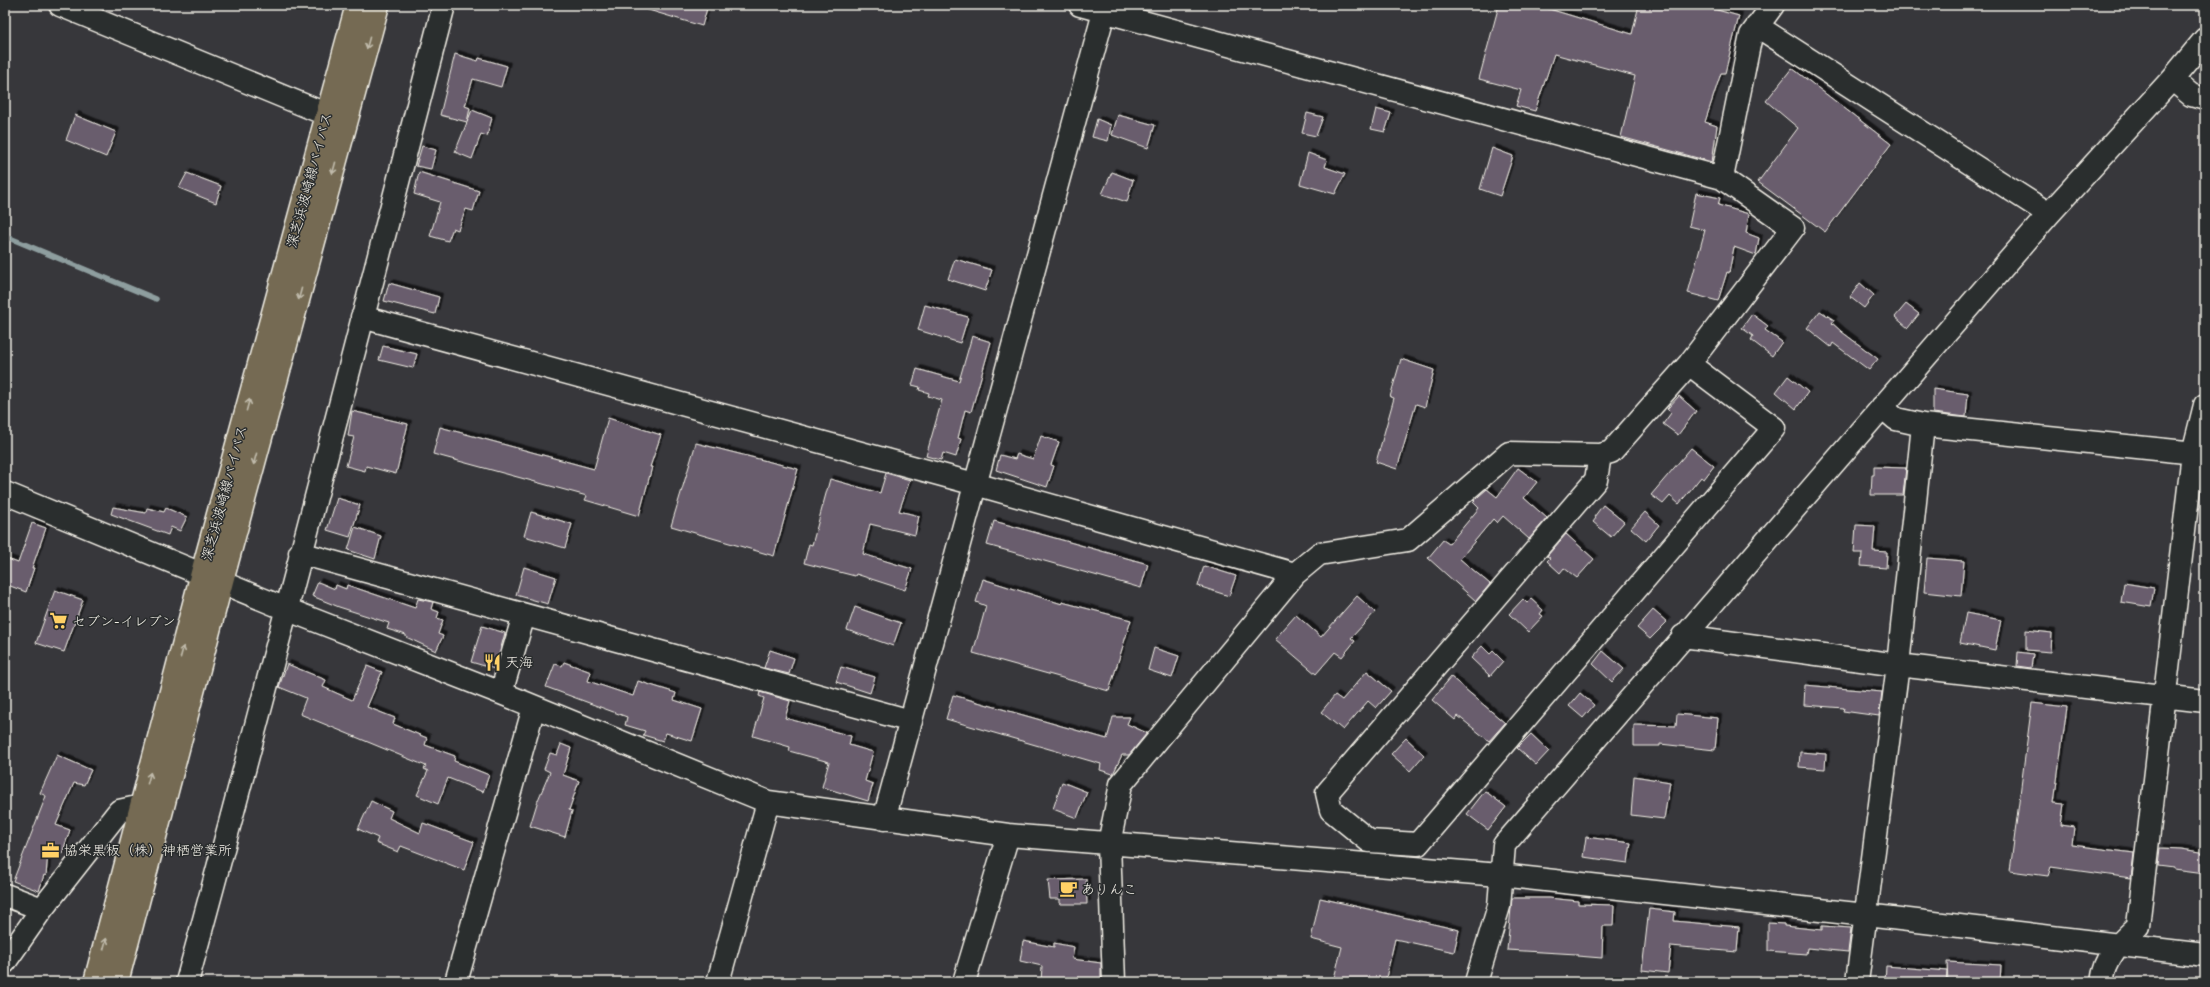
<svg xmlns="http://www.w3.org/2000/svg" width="2210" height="987" viewBox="0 0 2210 987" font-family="'Comic Neue','Klee One',sans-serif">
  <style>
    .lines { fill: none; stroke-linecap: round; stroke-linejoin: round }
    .stream { stroke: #8e9e9f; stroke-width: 5.5 }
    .building { fill: #695d6d; stroke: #f4f1e8; filter: url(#shadow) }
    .minor-casing { stroke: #f4f1e8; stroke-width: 25 }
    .major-casing { stroke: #f4f1e8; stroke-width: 25 }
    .minor { stroke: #2a2d2e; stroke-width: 22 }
    .major { stroke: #746b52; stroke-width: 22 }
    .oneway { stroke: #c1bbac }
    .labels { text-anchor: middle; stroke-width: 3; stroke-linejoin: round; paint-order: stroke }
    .street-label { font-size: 14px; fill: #f4f1e8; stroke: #2a2d2e }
    .poi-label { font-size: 14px; fill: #f4f1e8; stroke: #2a2d2e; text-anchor: start }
  </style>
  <defs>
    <filter id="shadow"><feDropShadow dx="3.5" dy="-3.5" stdDeviation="0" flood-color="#0009"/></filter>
  </defs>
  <rect width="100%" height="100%" fill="#37373b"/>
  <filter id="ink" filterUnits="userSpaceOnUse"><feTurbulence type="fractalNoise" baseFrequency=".025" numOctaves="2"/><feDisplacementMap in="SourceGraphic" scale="8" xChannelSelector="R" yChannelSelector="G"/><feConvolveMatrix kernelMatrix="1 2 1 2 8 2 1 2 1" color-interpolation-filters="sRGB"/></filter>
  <g filter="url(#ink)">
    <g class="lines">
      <path class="stream" d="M5,236L156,299"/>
    </g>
    <path class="building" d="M645,5H708L702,26L645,9Z
      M1499,5H1536L1632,34L1639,5H1699L1739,16L1725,73H1721L1705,122L1717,126L1712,162L1621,137L1635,76L1554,54L1535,111L1516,106L1521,90L1479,79Z
      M455,54L478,61L479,58L507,66L501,87L473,79L465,106L470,108L467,122L440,115Z
      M1792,68L1891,144L1825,232L1758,182L1798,128L1766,101Z
      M1376,109L1391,113L1385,132L1371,129Z
      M472,110L492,118L487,136L481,134L472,159L455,152Z
      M1307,113L1323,117L1316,136L1302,133Z
      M75,115L116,132L106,157L66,140Z
      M1118,115L1155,125L1148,148L1112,135Z
      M1097,119L1111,125L1108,141L1092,137Z
      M422,146L436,150L431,169L416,166Z
      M1492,148L1513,156L1500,196L1480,189Z
      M1308,153L1327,160L1325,167L1345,174L1335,194L1300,184Z
      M419,172L479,191L473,211L466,209L458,230L453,228L448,241L430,236L440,202L414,194Z
      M1112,172L1133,180L1127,202L1102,194Z
      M187,173L221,186L216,203L179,188Z
      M1696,193L1720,198L1718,205L1749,214L1746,233L1759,238L1756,255L1734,247L1729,273L1727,272L1718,301L1688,293L1705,230L1689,226Z
      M955,259L992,270L985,291L948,279Z
      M389,283L439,297L435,314L384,301Z
      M1860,283L1874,295L1864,308L1850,297Z
      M1906,304L1919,314L1908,328L1895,317Z
      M925,305L968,317L960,343L918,330Z
      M1820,311L1834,320L1832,323L1842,332L1878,359L1869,370L1833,343L1831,347L1807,328Z
      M1752,314L1768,326L1765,330L1782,342L1772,356L1751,340L1753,336L1742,328Z
      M972,336L991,342L971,412L965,410L958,438L961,439L956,457L943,453L941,460L926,456L942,400L928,396L929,393L919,390L920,387L912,385L917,369L959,381Z
      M383,346L417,354L413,368L379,360Z
      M1401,359L1434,370L1425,407L1416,404L1397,469L1376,462L1394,398L1390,397Z
      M1788,376L1808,392L1796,409L1776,392Z
      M1933,389L1968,394L1966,417L1933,413Z
      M1679,396L1696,411L1678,435L1663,424L1671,413L1667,409Z
      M352,411L408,424L396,474L366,466L365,471L346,466L354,437L348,436Z
      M608,418L661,435L650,467H652L639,516L585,500L587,496L433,454L440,427L594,469Z
      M1041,436L1059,442L1051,465L1054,466L1047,487L996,470L1000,455L1015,459L1017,454L1033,459Z
      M696,443L798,469L774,556L671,526Z
      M1691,448L1714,466L1704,479L1701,477L1679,504L1670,496L1663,504L1651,495Z
      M1874,467L1906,468L1903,495H1871L1872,475H1874Z
      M1518,468L1537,482L1524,498L1547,518L1529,539L1503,516L1497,523L1493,519L1460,559L1490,584L1476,601L1428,558L1443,540L1449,544L1479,508L1473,502L1479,496L1487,489L1497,497Z
      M886,473L910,480L899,511L919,516L915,535L870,524L863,554L912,569L905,590L856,574L855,576L804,563L809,544L812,545L830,479L880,493Z
      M337,498L360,505L350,537L327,530Z
      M1603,505L1624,522L1611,537L1593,522L1596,518L1594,517Z
      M113,507L146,513L147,508L164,512L166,508L187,517L180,531L171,527L168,535L111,514Z
      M531,512L572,524L565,548L524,536Z
      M1645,512L1659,525L1646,541L1631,528Z
      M994,521L1148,564L1141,588L987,545Z
      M32,523L46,528L32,568H34L26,592L5,584V558L18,563Z
      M1856,525L1875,526L1873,551L1887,552L1886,568L1861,566L1862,553H1854Z
      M355,527L381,536L375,559L348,550Z
      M1566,534L1594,559L1577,578L1564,568L1560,573L1547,561L1550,558L1547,556Z
      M1927,558L1964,561L1961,596L1924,592Z
      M1204,566L1236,576L1229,596L1198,586Z
      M524,567L556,577L548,604L516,595Z
      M983,579L1062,604V602L1131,620L1109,691L973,653L986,606L976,602Z
      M318,582L335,589L336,585L346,589L347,585L415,608L418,599L433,602L431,609L439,612L437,618L443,620L438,634L443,636L436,651L406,637V635L387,629L389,623L339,607L312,596Z
      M2124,583L2154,588L2151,607L2121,602Z
      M55,590L83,600L64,652L36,643Z
      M1357,596L1375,612L1351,638L1355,641L1342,657L1335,652L1316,674L1275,639L1296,615L1321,637Z
      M1523,599L1527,603L1531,599L1543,610L1540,614L1543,616L1528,632L1509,614Z
      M855,607L901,623L893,646L847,630Z
      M1653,610L1667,622L1650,639L1637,628Z
      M1966,613L2001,620L1995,650L1960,643Z
      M482,626L505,633L495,669L471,662Z
      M2026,630L2052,633L2051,652L2026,650Z
      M1482,646L1490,654L1493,651L1503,661L1490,676L1471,658Z
      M1154,648L1179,656L1172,678L1148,670Z
      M770,650L794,658L789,674L764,668Z
      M1603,651L1624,669L1612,682L1593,664Z
      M2018,652L2033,654L2031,668L2017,666Z
      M564,662L591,672L588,681L633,696L638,681L676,693L674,700L702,709L692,741L666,733L663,741L643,735L645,731L625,725L627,717L546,687L555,664L562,666Z
      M287,664L326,680L323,687L352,700L367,666L382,672L367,707L395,718L393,724L427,738L425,745L455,756L454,761L489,775L483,792L448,778L438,804L417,795L428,771L424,769L426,766L300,714L306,698L279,687Z
      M841,667L875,677L870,693L836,682Z
      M1367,671L1391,691L1376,708L1368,701L1343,730L1321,712L1335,695L1342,700Z
      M1451,677L1505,723L1489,741L1458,716L1455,720L1432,700Z
      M1805,685L1882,692L1879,716L1843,711L1844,708L1804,705Z
      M760,692L790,701L785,718L851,736L849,745L873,752L865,781L873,784L868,801L822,787L829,762L789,751L790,747L753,736L764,698L759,696Z
      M1580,693L1594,705L1583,718L1569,706Z
      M953,695L1107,739L1113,717H1130L1127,724L1147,733L1129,755H1122L1113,774L1100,770L1101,764L946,719Z
      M2032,703L2067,707L2054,803L2064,804L2061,825L2074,827L2072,845L2134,853L2131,878L2051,867L2048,876L2010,871Z
      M1677,714L1718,718L1715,750L1660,744V746H1634V725L1676,726Z
      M1531,734L1549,751L1536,765L1517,748Z
      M1406,738L1424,755L1410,771L1391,754Z
      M561,744L571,748L563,775L579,781L569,810L572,811L565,837L530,826L538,800L550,772L544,769L550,753L557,755Z
      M1800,752L1826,754L1825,769L1799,767Z
      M57,755L91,770L84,785L74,783L56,825L70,830L61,857L48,852L46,876L44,875L39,891L13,881L46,796L40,793Z
      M1634,776L1670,782L1664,819L1631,815Z
      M1062,782L1087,792L1077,818L1053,809Z
      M1485,791L1506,807L1488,830L1467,814Z
      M371,801L392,811L389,818L420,833L423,823L474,842L464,870L401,846L398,852L376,843L378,838L358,829Z
      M1586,837L1631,843L1628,863L1583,857Z
      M2160,848L2182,849L2205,853V873L2174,869V867L2158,865Z
      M1086,879L1087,904H1060V899H1050L1048,880Z
      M1320,898L1459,930L1454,952L1395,939L1385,982H1333L1342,947L1311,939Z
      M1512,898H1548L1578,901V904L1614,905L1613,926H1603L1602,958L1577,956V954L1507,950Z
      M1649,909L1675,912L1674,921L1739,927L1737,952L1671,946L1668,973L1642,970Z
      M1768,923L1784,924V926L1822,930V926L1851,928L1848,952L1807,948L1806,954L1768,951Z
      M1023,941L1054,947V943L1074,947L1072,959L1101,963V982H1041L1042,966L1020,961Z
      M1947,962L2001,965L2000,982H1948Z
      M1886,966L1947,971L1946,982H1885Z"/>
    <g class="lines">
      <defs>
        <path id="minor" d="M60,5L345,122
          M1080,5L1722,178
          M1757,26L2049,214
          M2172,79L2191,95L2205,99
          M362,317L975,484L1295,574
          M1882,407L1896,419L1923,425L2205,454
          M1600,455L1596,480L1327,793L1331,810L1369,841L1418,844L1774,428L1689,364
          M5,493L286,609L501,693L768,802L1008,835L1500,875L1866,915L2205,955
          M300,553L911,721
          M1683,636L1898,665L2205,701
          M501,693L524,615
          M884,819L1106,5
          M5,895L42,909
          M5,962L42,909L119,811L142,806
          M187,982C276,657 359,331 444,5
          M456,982L534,707
          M718,982L768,802
          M964,982L1008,835
          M1114,982L1109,844L1121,784L1295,574L1319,554L1408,540L1509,453L1600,455L1611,452L1689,364L1793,228L1722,178L1751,35L1773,5
          M1476,982L1499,906L1504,845L2049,214L2172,79L2205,39
          M1857,982L1898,665L1923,425
          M2102,982C2105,957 2120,942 2138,926L2193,453L2205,405"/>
        <path id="major" d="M95,982L202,573L357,5
          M117,982L222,581L378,5"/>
      </defs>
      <use href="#minor" class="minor-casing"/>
      <use href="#major" class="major-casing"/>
      <use href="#minor" class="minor"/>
      <use href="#major" class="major"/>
    </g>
    <defs><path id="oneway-shaft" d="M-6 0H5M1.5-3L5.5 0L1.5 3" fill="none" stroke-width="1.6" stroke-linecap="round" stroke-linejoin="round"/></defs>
    <g class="oneway">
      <use href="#oneway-shaft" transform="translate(368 43) rotate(105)"/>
      <use href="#oneway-shaft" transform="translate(334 168) rotate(105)"/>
      <use href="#oneway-shaft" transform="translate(300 294) rotate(105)"/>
      <use href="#oneway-shaft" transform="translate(248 405) rotate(-75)"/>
      <use href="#oneway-shaft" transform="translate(255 459) rotate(105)"/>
      <use href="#oneway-shaft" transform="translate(182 652) rotate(-75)"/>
      <use href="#oneway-shaft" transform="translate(149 778) rotate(-75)"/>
      <use href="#oneway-shaft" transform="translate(105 944) rotate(-75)"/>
    </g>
  </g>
  <defs>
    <symbol id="supermarket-bare" viewBox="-9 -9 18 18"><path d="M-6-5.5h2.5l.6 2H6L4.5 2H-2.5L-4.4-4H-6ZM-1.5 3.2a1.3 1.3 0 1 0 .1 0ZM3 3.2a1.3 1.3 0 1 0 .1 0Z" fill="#ffd166" stroke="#2a2d2e" stroke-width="2.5" paint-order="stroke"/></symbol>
    <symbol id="restaurant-bare" viewBox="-9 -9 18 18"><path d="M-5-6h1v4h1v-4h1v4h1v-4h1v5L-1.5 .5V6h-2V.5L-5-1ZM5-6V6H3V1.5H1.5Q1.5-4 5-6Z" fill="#ffd166" stroke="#2a2d2e" stroke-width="2.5" paint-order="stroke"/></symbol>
    <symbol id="office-bare" viewBox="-9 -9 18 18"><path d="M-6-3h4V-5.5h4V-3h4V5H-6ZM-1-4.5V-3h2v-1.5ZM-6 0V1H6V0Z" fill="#ffd166" stroke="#2a2d2e" stroke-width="2.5" paint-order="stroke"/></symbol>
    <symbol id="cafe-bare" viewBox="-9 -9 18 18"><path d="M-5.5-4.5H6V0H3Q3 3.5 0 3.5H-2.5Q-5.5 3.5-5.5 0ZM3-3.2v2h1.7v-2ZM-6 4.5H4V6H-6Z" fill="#ffd166" stroke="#2a2d2e" stroke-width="2.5" paint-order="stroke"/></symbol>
  </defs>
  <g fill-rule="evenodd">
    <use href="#supermarket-bare" x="46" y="608" width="25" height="25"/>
    <use href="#restaurant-bare" x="480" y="650" width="25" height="25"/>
    <use href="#office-bare" x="38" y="838" width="25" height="25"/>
    <use href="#cafe-bare" x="1056" y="876" width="25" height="25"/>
  </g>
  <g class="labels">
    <g class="street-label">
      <text transform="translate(309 180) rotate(-75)" y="5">深芝浜波崎線バイパス</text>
      <text transform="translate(224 493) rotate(-75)" y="5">深芝浜波崎線バイパス</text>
    </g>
    <g class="poi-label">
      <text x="72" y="626">セブン-イレブン</text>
      <text x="505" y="667">天海</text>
      <text x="64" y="855">協栄黒板（株）神栖営業所</text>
      <text x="1081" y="894">ありんこ</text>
    </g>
  </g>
  <rect width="2210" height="987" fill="none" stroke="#2a2d2e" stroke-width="20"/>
  <rect x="10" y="10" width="2190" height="967" fill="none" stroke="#f4f1e8" stroke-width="1.5" filter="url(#ink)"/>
</svg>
